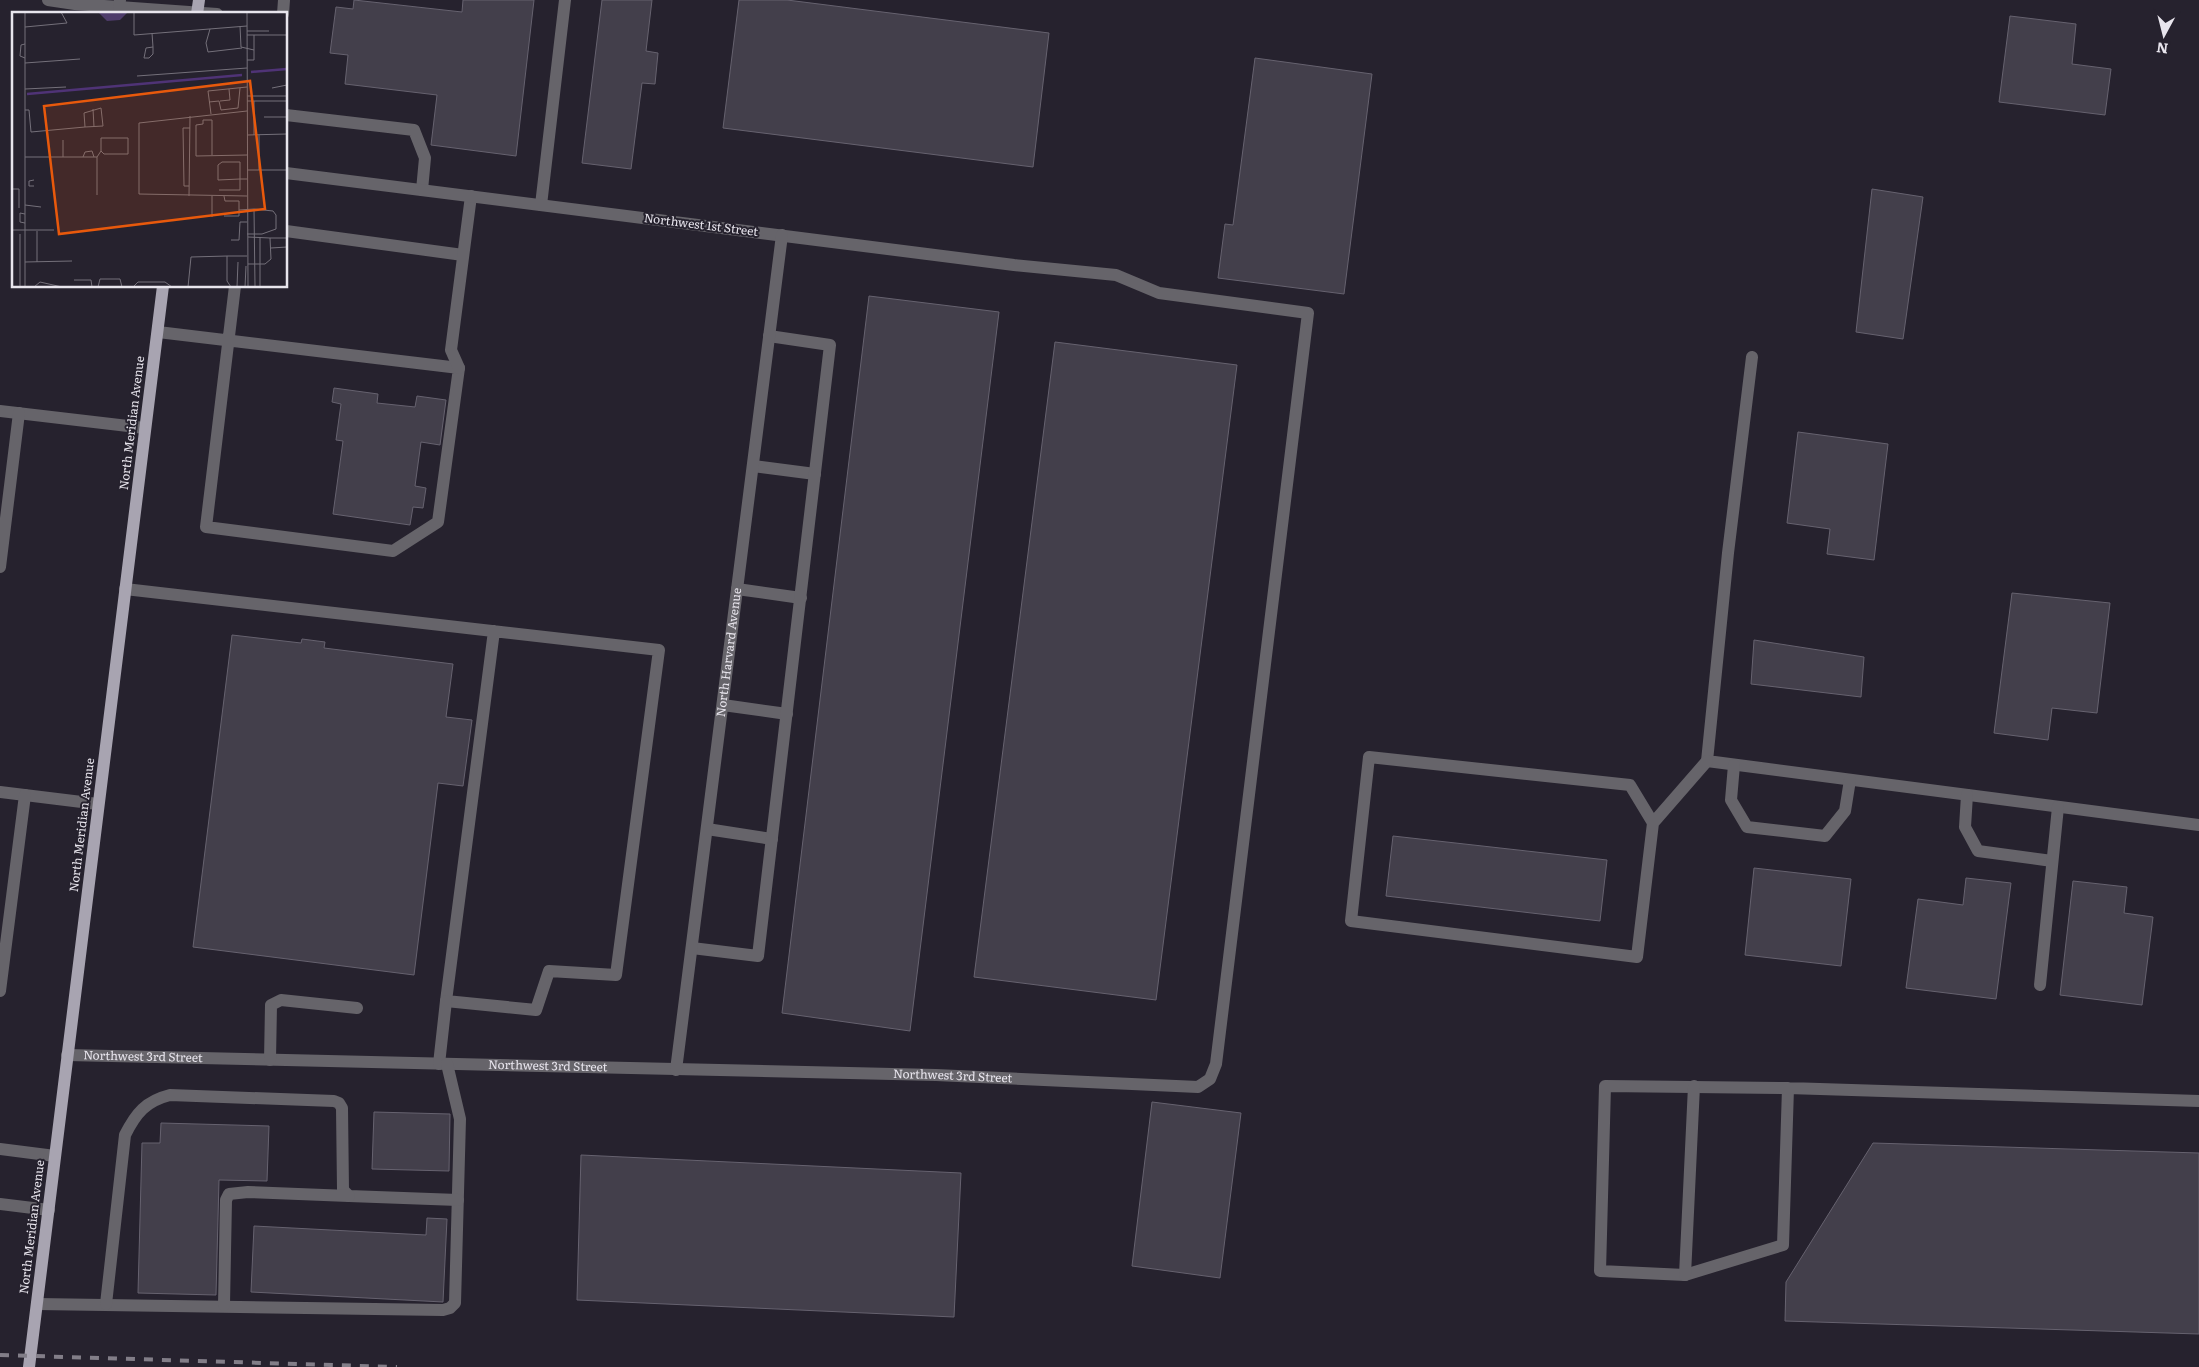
<svg xmlns="http://www.w3.org/2000/svg" width="2199" height="1367" viewBox="0 0 2199 1367" font-family="Literata,serif">
  <style>
    .building { fill: #433f4b; stroke: #66626f }
    .lines { fill: none; stroke-linecap: round; stroke-linejoin: round }
    .minor { stroke: #66646a; stroke-width: 12 }
    .major { stroke: #a8a4b1; stroke-width: 12 }
    .rail { stroke: #827e88; stroke-width: 4; stroke-dasharray: 9 9; stroke-linecap: butt }
    .labels { text-anchor: middle; stroke-width: 4; stroke-linejoin: round; paint-order: stroke }
    .street-label { font-size: 12px; fill: #e8e5ed; stroke: #26222e }
    .inset-river { fill: none; stroke: #4f3376; stroke-width: 2.5 }
    .inset-road { fill: none; stroke: #74707a; stroke-width: 1 }
    .view { fill: #e8590c; fill-opacity: 0.15; stroke: #e8590c; stroke-width: 2.5 }
    .inset-edge { fill: none; stroke: #e8e5ed; stroke-width: 2.5 }
  </style>
  <rect width="100%" height="100%" fill="#26222e"/>
  <path class="building" d="M354,0L462,12L463,0H534L516,156L431,145L437,95L345,84L348,55L330,53L336,7L353,9Z
    M602,0H652L646,51L658,53L655,84L642,83L631,169L582,163Z
    M739,0H787L1049,33L1033,167L723,128Z
    M2010,16L2076,24L2072,64L2111,69L2105,115L1999,102Z
    M1255,58L1372,74L1344,294L1218,278L1225,224L1233,225Z
    M1872,189L1923,197L1903,339L1856,332Z
    M869,296L999,312L910,1031L782,1013Z
    M1055,342L1237,365L1156,1000L974,977Z
    M334,388L378,394L377,403L415,407L417,396L446,400L440,445L421,442L415,486L426,488L423,508L413,507L410,525L333,514L343,441L336,440L341,404L332,402Z
    M1798,432L1888,444L1874,560L1827,554L1830,529L1787,523Z
    M2012,593L2110,603L2097,713L2052,708L2048,740L1994,733Z
    M232,635L301,643L302,639L325,642L324,648L453,664L446,717L472,720L463,786L438,783L414,975L193,947Z
    M1754,640L1864,657L1861,697L1751,684Z
    M1393,836L1607,860L1600,921L1386,896Z
    M1754,868L1851,879L1841,966L1745,955Z
    M1966,878L2011,883L1996,999L1906,988L1918,899L1963,905Z
    M2073,881L2127,887L2124,913L2153,917L2142,1005L2060,995Z
    M1152,1102L1241,1113L1220,1278L1132,1266Z
    M374,1112L450,1114L449,1171L372,1169Z
    M161,1123L269,1126L267,1181L219,1180L216,1295L138,1293L142,1143H160Z
    M1873,1143L2199,1153V1334L1785,1321L1786,1282Z
    M581,1155L961,1173L954,1317L577,1300Z
    M427,1218L447,1219L443,1302L251,1292L254,1226L426,1235Z"/>
  <g class="lines">
    <g class="minor">
      <path d="M48,0L75,4L119,7"/>
      <path d="M120,0L119,7L217,14"/>
      <path d="M283,14L284,0"/>
      <path d="M286,115L414,130L425,158L422,190"/>
      <path d="M541,205L565,0"/>
      <path d="M286,231L463,255"/>
      <path d="M158,332L459,368L438,522L393,551L206,527L235,286"/>
      <path d="M1752,357L1728,553L1707,761L2199,825"/>
      <path d="M459,368L451,350L471,196"/>
      <path d="M0,411L145,428"/>
      <path d="M753,466L815,474"/>
      <path d="M0,567L19,413"/>
      <path d="M125,589L659,650L616,975L549,971L536,1010L446,1001L494,631"/>
      <path d="M737,589L801,598"/>
      <path d="M723,705L787,714"/>
      <path d="M1734,765L1731,800L1747,827L1825,836L1845,811L1850,780"/>
      <path d="M0,792L98,804"/>
      <path d="M1967,795L1965,827L1978,851L2052,861"/>
      <path d="M1653,823L1630,785L1369,757L1351,921L1637,957L1653,823L1707,761"/>
      <path d="M707,829L772,839"/>
      <path d="M692,948L758,956L830,345L769,336"/>
      <path d="M2040,985L2058,807"/>
      <path d="M0,991L25,795"/>
      <path id="s1" d="M67,1055L936,1075L1198,1087L1210,1079L1216,1064L1308,313L1159,293L1116,275L1014,265L286,173"/>
      <path d="M270,1060L271,1005L281,1000L357,1008"/>
      <path d="M439,1064L446,1001"/>
      <path id="s2" d="M676,1070L782,235"/>
      <path d="M1788,1088L1783,1245L1685,1275L1600,1271L1605,1086L1788,1088L2199,1101"/>
      <path d="M0,1149L55,1156"/>
      <path d="M0,1204L49,1210"/>
      <path d="M1685,1275L1694,1086"/>
      <path d="M37,1304L443,1310L450,1308L455,1303L460,1119L447,1064"/>
      <path d="M106,1304L125,1135C136,1113 146,1101 170,1095L334,1101L339,1103L342,1108L343,1190L349,1196L458,1200"/>
      <path d="M224,1305L226,1200L229,1194L248,1192L349,1196"/>
    </g>
    <path class="major" d="M197,14L199,0
      M29,1367L163,286"/>
    <path class="rail" d="M0,1355L397,1367"/>
  </g>
  <g class="labels">
    <g class="street-label">
      <text transform="translate(701 225) rotate(7)" y="4">Northwest 1st Street</text>
      <text transform="translate(132 423) rotate(-83)" y="4">North Meridian Avenue</text>
      <text dy="4" stroke="none"><textPath href="#s2" startOffset="421">North Harvard Avenue</textPath></text>
      <text transform="translate(82 825) rotate(-83)" y="4">North Meridian Avenue</text>
      <text dy="4" stroke="none"><textPath href="#s1" startOffset="76">Northwest 3rd Street</textPath></text>
      <text dy="4" stroke="none"><textPath href="#s1" startOffset="481">Northwest 3rd Street</textPath></text>
      <text dy="4" stroke="none"><textPath href="#s1" startOffset="886">Northwest 3rd Street</textPath></text>
      <text transform="translate(32 1227) rotate(-83)" y="4">North Meridian Avenue</text>
    </g>
  </g>
  <g transform="translate(12 12)">
    <rect width="275" height="275" fill="#26222e"/>
    <path d="M86,0H116L108,8L95,9Z" fill="#4e3c6b"/>
    <path class="inset-river" d="M239,60L275,57M15,82L230,63"/>
    <path class="inset-road" d="M122,0V23L235,14M235,0L236,275M228,14L229,35L242,38M13,15L55,11L49,0M198,17L194,31L196,40L230,36M235,19H257M140,21L141,35V42L137,46H132L134,36L141,35M235,23H275M13,32L9,33L8,44L13,46M235,48H242V23M13,51L68,47M125,64L235,56M260,76L275,73M13,77L54,75M235,84H275M208,89L218,88L217,77M235,89H275M197,90L207,89L209,98L226,96L228,76M81,97L82,115M13,98H17L19,120L73,115L72,101L89,96L91,114L73,115M199,102L196,79L235,75M252,105H275M235,123L275,122M242,123V89M51,128V145M200,143V108H191V112L184,113V144L235,143M13,145H85V183M71,145L73,140L80,139L82,145M85,145L89,139V126H116V142H92L89,139M235,158H275M247,158V123M22,168L17,169V174H22M177,174H172L171,116H178M0,177H7V196M207,178H228V150H210L206,153V168L228,167H235M177,184L178,104M200,184V205M212,184L213,189H227V198M235,184L127,182V111L235,99M13,193L29,195M13,202L8,201V210L13,211M212,204H227V198L242,197L243,274M0,218H42M25,219V250M8,222V275M235,222H250L264,217V203L261,199L242,197M258,226H275M219,228H227L228,210H235M259,236L275,235M13,250L60,249M236,252H253L259,247L258,226L236,225M62,268H79L80,275M13,275V0M22,275L28,270L50,275M86,275L88,267H108L110,275M121,275L126,270H153L160,275M176,275L179,245L215,244M219,275L215,269V244H235M225,275L226,250M233,275L234,254M248,275V225"/>
    <path class="view" d="M238,69L253,197L47,222L32,94Z"/>
    <rect width="275" height="275" class="inset-edge"/>
  </g>
  <g transform="translate(2164 35) rotate(187)" stroke="#26222e" stroke-width="4" paint-order="stroke">
  <path d="M0-4L9 19L0 12L-9 19Z" fill="#e8e5ed"/>
  <text y="-8" font-size="14" font-weight="bold" text-anchor="middle" fill="#e8e5ed">N</text>
  </g>
</svg>
